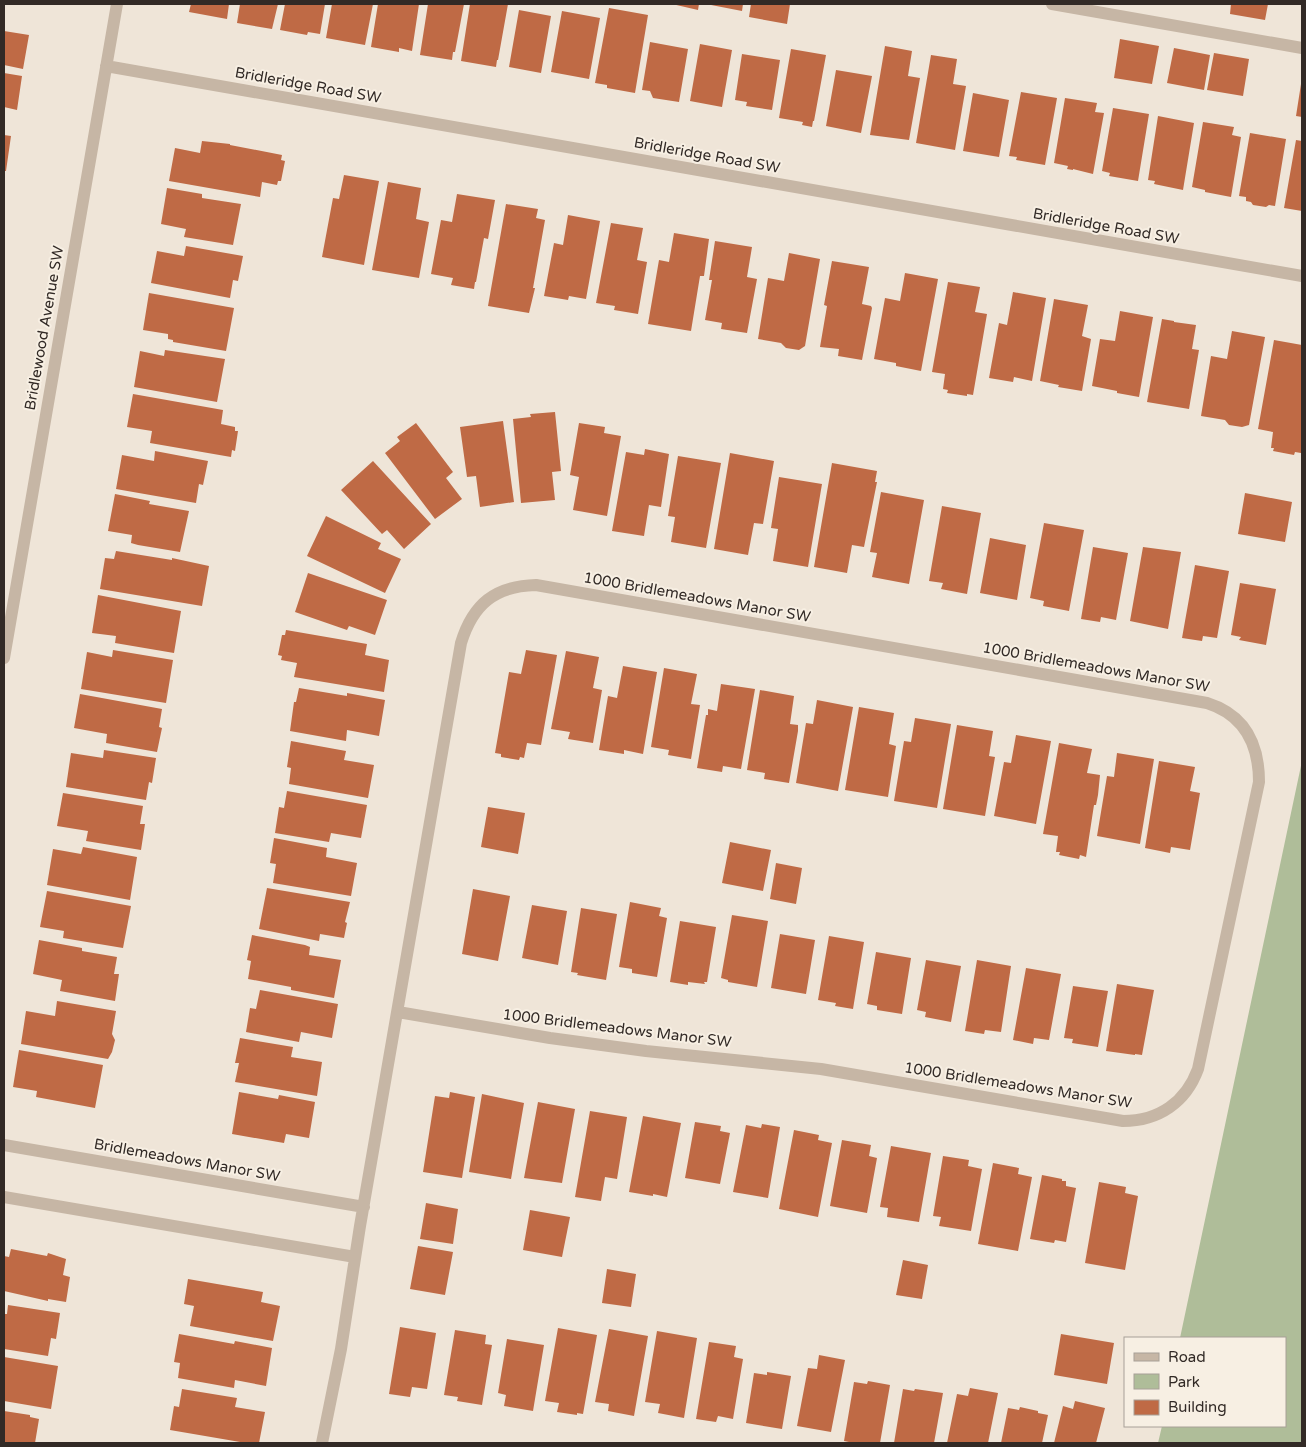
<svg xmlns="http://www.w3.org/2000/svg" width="1306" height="1447" viewBox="0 0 1306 1447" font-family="'Varela Round',sans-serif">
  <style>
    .green { fill: #afbd99 }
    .building { fill: #bf6a45 }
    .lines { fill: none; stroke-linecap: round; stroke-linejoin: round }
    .service { stroke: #c6b6a5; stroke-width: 12 }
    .minor { stroke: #c6b6a5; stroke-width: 12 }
    .labels { text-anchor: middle; stroke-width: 4; stroke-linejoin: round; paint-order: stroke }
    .street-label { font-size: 15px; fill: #322a26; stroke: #f7efe3 }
  </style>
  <rect width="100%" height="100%" fill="#efe5d8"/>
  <path class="green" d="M1302,761V1443H1158L1162,1426H1285V1338H1180Z"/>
  <path class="building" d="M191,4H229L227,19L189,12Z
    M240,4H278L272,29L237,23Z
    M285,4H325L320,34L308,32L307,35L280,30Z
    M332,4H373L365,45L326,38Z
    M378,4H419L412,51L399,48V52L371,47Z
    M428,4H464L455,52H453L452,60L420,55Z
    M470,4H508L498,60H497L496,67L461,61Z
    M672,4H699L698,10Z
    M706,4H743L742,11Z
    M751,4H790L787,24L749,17Z
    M1231,4H1268L1265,20L1230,14Z
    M609,8L648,15L635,93L607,88V85L595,83Z
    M519,10L551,16L541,73L509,67Z
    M562,11L600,18L589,79L551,72Z
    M4,31L29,35L23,69L4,65Z
    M1120,39L1159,46L1152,84L1114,78Z
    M650,42L688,49L679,102L653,98L650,91L642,90Z
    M700,44L732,50L722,107L690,101Z
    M885,46L912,51L908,76L920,78L909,140L870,135Z
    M1174,48L1210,55L1204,90L1167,83Z
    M791,49L826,55L814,121H813L812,127L802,125L803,122L779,118Z
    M1214,53L1249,59L1243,96L1207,90Z
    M742,54L780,60L772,110L746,106L747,102L735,100Z
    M931,55L957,59L953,84L966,86L955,150L916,143Z
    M836,70L872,76L861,133L826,126Z
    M4,73L22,76L17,110L4,107Z
    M1301,84H1302V117L1296,116Z
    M1021,92L1057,98L1045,165L1016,160L1017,157L1009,156Z
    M973,93L1009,100L999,157L963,151Z
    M1065,98L1097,103L1095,112L1104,113L1093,174L1073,169V170L1067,169L1068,166L1054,163Z
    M1113,108L1149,114L1138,181L1109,176L1110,173L1102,171Z
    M1158,116L1194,123L1183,190L1154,184L1155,181L1148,180Z
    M1203,122L1234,127L1232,135L1241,137L1231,197L1205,192V190L1192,187Z
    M1250,133L1286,139L1275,206L1269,205L1266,207L1253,205L1251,202L1246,201V197L1239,196Z
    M4,135L11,136L6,171H4Z
    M1296,140L1302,141V211L1284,208Z
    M202,141L230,144V145L282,155L281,160L285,161L281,181H278L277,185L262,182L260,197L169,181L175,148L200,153Z
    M344,175L379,181L364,265L322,257L333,198L339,199Z
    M388,182L421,188L416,219L429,222L419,278L372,270Z
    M167,188L202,194V198L241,204L233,245L184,237L186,229L161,224Z
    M457,194L495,200L488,239L484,238L476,282H475L474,289L451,285L453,278L431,274L441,220L452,222Z
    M506,204L538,209L536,218L545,220L533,288H535L529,313L488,306Z
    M568,215L600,221L586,299L569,296L568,300L544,296L554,243L563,245Z
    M611,223L643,228L637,260L647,262L638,314L614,310L615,306L596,303Z
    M674,233L709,239L704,276H700L691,331L648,324L659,260L669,262Z
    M715,241L752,247L747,277L757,279L747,333L721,329L722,323L705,320L712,280H709Z
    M186,246L243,256L238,281L233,280L230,298L151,283L157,251L184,256Z
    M789,253L820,259L805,346L799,350L786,348L781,343L758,339L768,278L784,281Z
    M832,261L869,267L862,304L871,306L872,308L862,360L838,356L839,349L820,347L827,306L824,305Z
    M905,273L938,279L921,371L896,366V363L874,359L885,298L900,301Z
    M948,282L980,287L975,312L987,314L973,395L967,394V396L947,393L948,390L943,389L945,374L932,372Z
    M1013,292L1046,298L1032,381L1014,377L1013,382L989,378L999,323L1007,325Z
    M149,293L234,308L226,351L173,342V340L168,339V334L143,330Z
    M1054,299L1088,305L1082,336L1091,339L1082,391L1058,387L1059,385L1040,381Z
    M1120,311L1153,317L1139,397L1117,393V391L1092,386L1100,339L1115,341Z
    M1162,319L1174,321V322L1196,325L1192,349L1199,350L1189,409L1147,402Z
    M1232,331L1265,337L1249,425L1242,427L1229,425L1225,420L1201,416L1211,356L1227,359Z
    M1274,340L1302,345V444L1301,453L1295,452L1294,455L1273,451L1274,448H1271L1273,432L1258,429Z
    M165,350L225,359L217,402L134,387L140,351L164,356Z
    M133,394L223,410L221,424L235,427V431H238L235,451L232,450L231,457L150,443L152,431L127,427Z
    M555,412L561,471L552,472L555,500L521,503L513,419L531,417L530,414Z
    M503,421L514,502L480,507L476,476L467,477L460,427Z
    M416,423L453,472L446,478L462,499L435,519L385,453L400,441L397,437Z
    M579,423L605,427L604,433L621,436L607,516L573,510L579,477L570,475Z
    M645,449L669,454L661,507L649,505L644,536L612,531L626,452L644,455Z
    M155,451L208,461L203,485L199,484L196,503L116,489L122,455L154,461Z
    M730,453L774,461L763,524L754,523L748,555L714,549Z
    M678,456L721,463L706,548L671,542L675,517L668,516Z
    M373,461L431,524L404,549L387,530L382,534L341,490Z
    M832,463L877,471L875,482H877L864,547L852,545L847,573L814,567Z
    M779,477L822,484L808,567L773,561L778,529L771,528Z
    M881,492L924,500L909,584L872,577L877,553L870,552Z
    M1245,493L1292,502L1285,542L1238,534Z
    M115,494L150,501L149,504L189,511L180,552L138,545L131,543L132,535L108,531Z
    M942,506L981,513L967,594L941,589L943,583L929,581Z
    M326,516L381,543L378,549L401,559L385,593L307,556Z
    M1044,523L1084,530L1069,611L1043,606L1044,601L1030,598Z
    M990,538L1026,545L1017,600L980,593Z
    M1093,547L1128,553L1116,620L1101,617L1100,622L1081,619Z
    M1143,547L1181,552L1168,629L1130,621Z
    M116,551L172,560V558L209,566L202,606L100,589L105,558L114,559Z
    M1195,565L1229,571L1217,638L1203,636L1202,641L1182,638Z
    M308,573L387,600L375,635L349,626L347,630L295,612Z
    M1240,583L1276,589L1266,645L1239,640L1241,637L1231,635Z
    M98,595L181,611L174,653L115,643L116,636L92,633Z
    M286,630L367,644L365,655L389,660L384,692L294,677L297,663L281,660L282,656L278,655L282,635H285Z
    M113,650L173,660L166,703L81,689L87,652L112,657Z
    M526,650L557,655L541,745L527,743L524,758L520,757L519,760L501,757V754L495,753L509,672L521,674Z
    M566,651L599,657L593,688L602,690L593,743L568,739L570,732L551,729Z
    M623,666L657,672L643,754L624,750V754L599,750L608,696L617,698Z
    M664,668L697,674L691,704L700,705L691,759L668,755L669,750L651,747Z
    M721,684L755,689L741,769L723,766L722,772L697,768L706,715H708V709L717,711Z
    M299,688L347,696V693L385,700L379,736L347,730L346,741L290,731L294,702H296Z
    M760,690L794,696L790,724L798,725V731L789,783L764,779L765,773L747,770Z
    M80,694L162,709L159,727L162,728L157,752L106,743L107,734L74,728Z
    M817,700L853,707L838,791L796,783L806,723L813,724Z
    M859,707L894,713L889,744L896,746L888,797L845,790Z
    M915,718L951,724L937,808L894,801L904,741L911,742Z
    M957,725L993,731L989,756L995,757L985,816L943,809Z
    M1016,735L1051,741L1036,824L994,816L1004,762L1011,763Z
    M291,741L346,751L344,760L374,765L368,798L289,784L291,768L287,767Z
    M1059,743L1092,749L1087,773L1100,775L1098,795L1096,805H1094L1086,857L1080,855L1079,859L1059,855L1060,852H1056L1058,836L1043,834Z
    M104,750L156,758L152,783L149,782L146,800L66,787L71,753L103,758Z
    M1117,753L1154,759L1140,844L1097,836L1107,776L1114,777Z
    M1159,761L1195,767L1190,791L1200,793L1190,850L1171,847L1170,853L1145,848Z
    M287,791L367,805L361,838L331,833L329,842L275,833L279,807L284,808Z
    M63,793L143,806L140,824H145L141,850L86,841L88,831L57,826Z
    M488,807L525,813L518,854L481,847Z
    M274,838L327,848L326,857L357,863L351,896L273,883L276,864L270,863Z
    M730,842L771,850L763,891L722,883Z
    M83,847L137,857L130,900L47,885L53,849L81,854Z
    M776,863L802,868L796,904L770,899Z
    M267,888L350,902L345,922L347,923L344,938L320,934L319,941L259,929Z
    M473,889L510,896L498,961L462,954Z
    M47,891L131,906L123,948L63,938L64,931L40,927Z
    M630,902L661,908L659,916L667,918L657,977L632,973V969L619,967Z
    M532,905L567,911L558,965L522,958Z
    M581,908L617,914L606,980L577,975L578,973L571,972Z
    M732,915L768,921L757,987L728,982V980L721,978Z
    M680,921L716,927L707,982H704L705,984L688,982V985L670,982Z
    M780,934L815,940L806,994L771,988Z
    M252,935L305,945L310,947L309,955L341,960L334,998L291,990V987L248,979L251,961L247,960Z
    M829,936L864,942L853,1009L835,1006L836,1003L818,1000Z
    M39,940L82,948V951L117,957L114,974H119L115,1001L60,991L62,980L33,974Z
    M876,952L911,958L902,1014L877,1010V1006L867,1004Z
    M926,960L961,966L951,1022L925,1017L926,1012L917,1010Z
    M977,960L1011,966L1001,1032L985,1030L984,1034L965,1031Z
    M1026,968L1061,974L1049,1040L1034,1038L1033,1044L1013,1040Z
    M1117,984L1154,990L1142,1055L1135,1054V1055L1106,1051Z
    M1073,986L1108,991L1098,1047L1072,1043L1073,1039L1064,1038Z
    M260,990L338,1004L332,1038L301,1032L299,1042L246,1032L250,1008L256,1009Z
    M57,1001L116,1011L112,1034L115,1040L112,1052L108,1059L21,1044L26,1011L55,1016Z
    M240,1038L293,1047L291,1057L322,1062L317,1096L235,1082L239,1063H235Z
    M19,1050L103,1065L95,1108L36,1097L37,1091L13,1087Z
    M239,1092L278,1099L279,1095L315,1102L309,1138L286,1134L284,1143L232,1134Z
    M450,1092L475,1097L462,1178L423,1172L435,1096L449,1098Z
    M482,1094L524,1103L511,1179L469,1172Z
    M538,1102L575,1109L562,1183L524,1178Z
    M590,1111L627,1117L617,1179L605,1177L601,1201L575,1197Z
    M643,1116L681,1123L667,1197L653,1194V1196L629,1192Z
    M695,1122L721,1126L720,1131L730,1133L720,1184L685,1178Z
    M762,1124L780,1127L768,1198L733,1192L746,1125L761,1128Z
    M794,1130L819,1135L818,1140L832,1143L818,1217L779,1209Z
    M842,1140L871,1145L869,1156L877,1158L867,1213L830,1206Z
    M891,1146L931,1153L919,1222L887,1217L888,1208L880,1207Z
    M943,1156L969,1160L968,1166L982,1169L971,1231L939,1226L941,1217L933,1216Z
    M993,1163L1019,1168L1018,1174L1032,1177L1018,1251L978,1244Z
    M1042,1175L1062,1179V1181H1066V1186L1076,1188L1066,1242L1055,1240L1054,1243L1030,1239Z
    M1099,1182L1126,1187L1125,1193L1138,1196L1125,1270L1085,1263Z
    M426,1203L458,1209L453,1244L420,1239Z
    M530,1210L570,1217L562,1257L523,1250Z
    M418,1246L453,1252L445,1295L410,1289Z
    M11,1249L47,1256L48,1253L66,1259L63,1275L70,1277L66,1302L48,1299V1301L4,1291V1256L9,1257Z
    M903,1260L928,1265L922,1299L896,1295Z
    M607,1269L636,1274L631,1307L602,1303Z
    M188,1279L263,1292L261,1302L280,1306L273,1341L190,1326L194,1306L184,1304Z
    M8,1305L60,1313L56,1339L51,1338L48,1356L4,1349V1314H7Z
    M400,1327L436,1333L427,1389L412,1387L410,1397L389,1394Z
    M558,1328L597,1335L583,1414L577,1413V1415L557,1412L559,1403L545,1401Z
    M609,1329L648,1336L634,1416L608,1411L609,1404L595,1402Z
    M455,1330L486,1335L485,1344L492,1345L482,1405L457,1401L458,1397L444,1395Z
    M657,1331L697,1338L684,1418L658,1413L660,1404L645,1402Z
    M179,1334L234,1344L235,1341L272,1348L266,1386L235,1380L234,1388L178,1378L180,1363L174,1362Z
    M1061,1334L1114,1343L1107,1384L1054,1375Z
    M507,1339L544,1345L533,1411L504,1406L506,1395L498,1393Z
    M709,1342L736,1346L734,1357L743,1359L733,1419L718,1416L716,1422L696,1419Z
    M819,1355L845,1360L831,1432L797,1426L808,1368L817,1369Z
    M4,1357L58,1366L51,1409L4,1401Z
    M767,1372L791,1376L782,1429L746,1423L754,1373L767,1375Z
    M868,1381L890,1385L880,1443H854L844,1441L854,1382L867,1384Z
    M970,1388L998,1393L988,1443H947L957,1394L968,1396Z
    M182,1389L237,1398L235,1407L265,1412L259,1443H246L170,1430L174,1406L179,1407Z
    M903,1389L914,1391L915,1389L943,1393L934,1443H894Z
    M1075,1401L1105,1408L1096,1443H1054L1063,1406L1073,1409Z
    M1020,1407L1038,1411V1413L1048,1415L1042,1443H1001L1008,1408L1019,1410Z
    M4,1411L30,1415V1417L39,1419L35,1443H4Z"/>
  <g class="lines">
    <path class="service" d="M1052,4L1302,48"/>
    <path class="minor" d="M106,66L1302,276
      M4,658L117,4
      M4,1145L364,1207
      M4,1197L355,1257
      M322,1443L341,1349L360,1226L461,643C473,604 495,586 536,585L1207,703C1245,715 1259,744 1259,782L1198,1069C1186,1102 1159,1121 1123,1121L821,1069L646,1051L550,1038L398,1012"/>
  </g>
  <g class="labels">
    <g class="street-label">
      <text transform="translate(308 85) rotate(10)" y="5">Bridleridge Road SW</text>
      <text transform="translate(707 155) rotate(10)" y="5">Bridleridge Road SW</text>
      <text transform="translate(1106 226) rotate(10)" y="5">Bridleridge Road SW</text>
      <text transform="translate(44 328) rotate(-80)" y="5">Bridlewood Avenue SW</text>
      <text transform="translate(697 597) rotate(10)" y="5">1000 Bridlemeadows Manor SW</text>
      <text transform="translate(1096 667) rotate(10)" y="5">1000 Bridlemeadows Manor SW</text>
      <text transform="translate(617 1028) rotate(7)" y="5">1000 Bridlemeadows Manor SW</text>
      <text transform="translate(1018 1085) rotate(9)" y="5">1000 Bridlemeadows Manor SW</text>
      <text transform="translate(187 1160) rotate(10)" y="5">Bridlemeadows Manor SW</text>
    </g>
  </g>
  <rect width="1306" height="1447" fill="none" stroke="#322a26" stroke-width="10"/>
  <rect x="1124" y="1337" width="162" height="90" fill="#f7efe3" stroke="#a8a097"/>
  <rect x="1134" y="1353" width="25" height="8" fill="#c6b6a5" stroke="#a8a097"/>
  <text x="1168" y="1362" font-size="15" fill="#322a26">Road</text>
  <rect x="1134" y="1374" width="25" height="15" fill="#afbd99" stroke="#a8a097"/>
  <text x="1168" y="1387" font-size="15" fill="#322a26">Park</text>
  <rect x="1134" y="1400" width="25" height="15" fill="#bf6a45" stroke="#a8a097"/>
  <text x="1168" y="1412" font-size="15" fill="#322a26">Building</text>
</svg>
